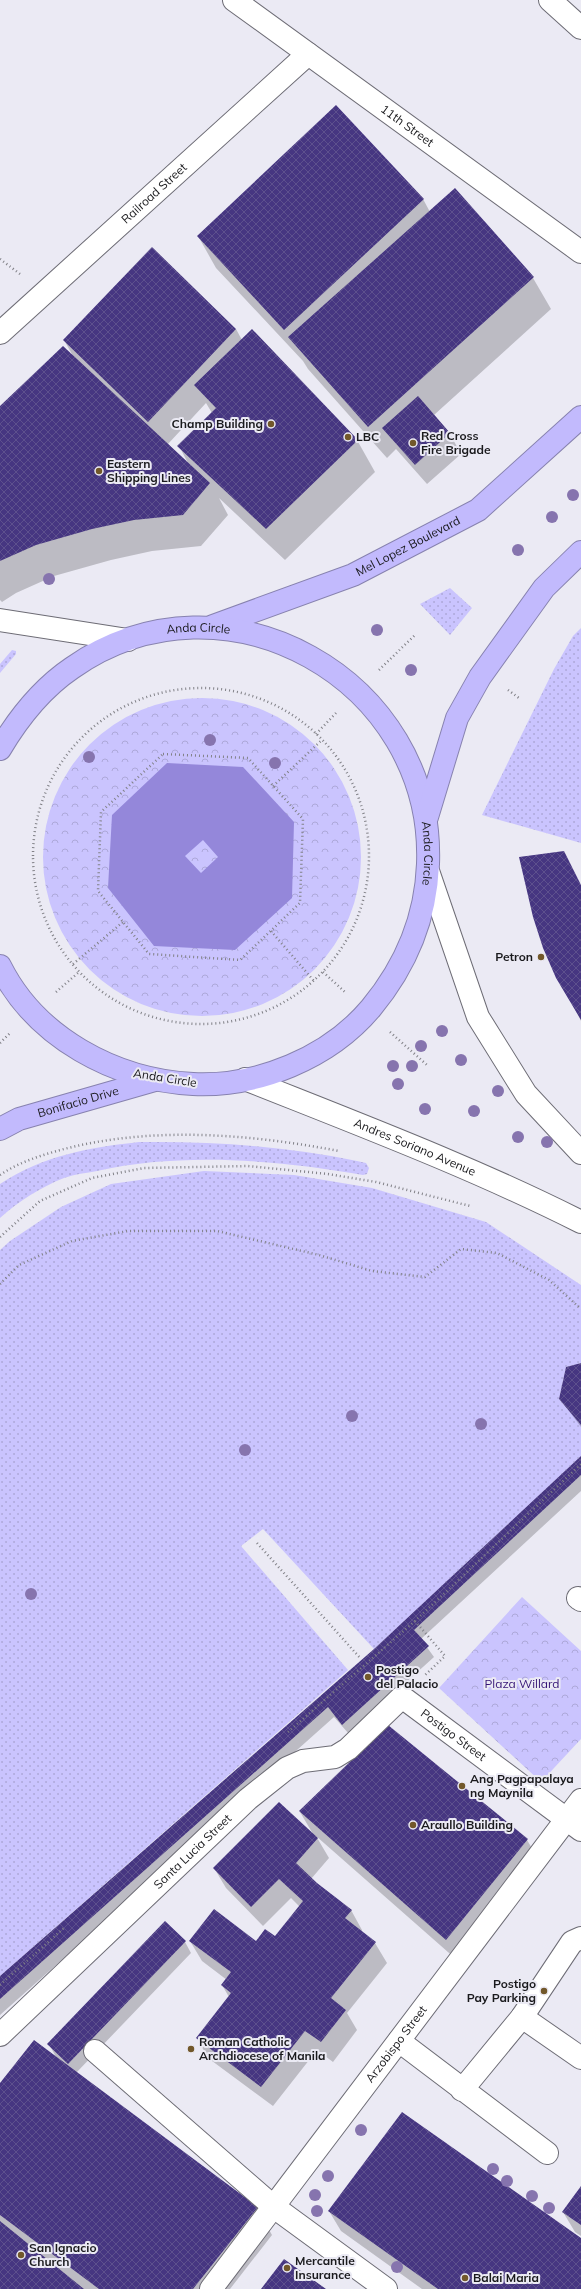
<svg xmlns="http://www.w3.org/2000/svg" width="581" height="2289" viewBox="0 0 581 2289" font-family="Mulish,sans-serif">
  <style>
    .grass { fill: url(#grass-dots) }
    .park { fill: url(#park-crowns) }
    .water { fill: #9487da; fill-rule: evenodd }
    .shadow { fill: #0003; fill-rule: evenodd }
    .building { fill: url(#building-cross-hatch) }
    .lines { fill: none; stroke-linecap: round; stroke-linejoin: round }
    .minor-casing { stroke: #6d6c75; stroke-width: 24 }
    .highway-casing { stroke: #8782af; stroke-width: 24 }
    .path { stroke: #818187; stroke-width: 2.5; stroke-dasharray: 1 3; stroke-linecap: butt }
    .minor { stroke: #fff; stroke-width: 22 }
    .highway { stroke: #c2bafd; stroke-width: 22 }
    .tree { fill: #8674ae }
    .poi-dot { fill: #72582a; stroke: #ebeaf4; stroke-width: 1.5 }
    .labels { text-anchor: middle; stroke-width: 4; stroke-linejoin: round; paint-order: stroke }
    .street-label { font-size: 12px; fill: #1a1a1d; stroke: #ebeaf4 }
    .poi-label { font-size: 12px; font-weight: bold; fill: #1a1a1d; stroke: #ebeaf4; text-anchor: start }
    .park-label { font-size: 12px; fill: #341375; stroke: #ebeaf4 }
  </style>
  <defs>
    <pattern id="grass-dots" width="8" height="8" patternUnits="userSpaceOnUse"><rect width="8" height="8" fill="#cac4fe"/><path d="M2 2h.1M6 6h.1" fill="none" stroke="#ada8d9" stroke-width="1.8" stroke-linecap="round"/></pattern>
    <pattern id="park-crowns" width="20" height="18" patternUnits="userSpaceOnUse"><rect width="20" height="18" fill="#cac4fe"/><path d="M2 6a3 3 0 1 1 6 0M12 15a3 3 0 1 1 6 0" fill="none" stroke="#ada8d9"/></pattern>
    <pattern id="building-cross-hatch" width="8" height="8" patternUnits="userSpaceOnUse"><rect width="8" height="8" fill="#463681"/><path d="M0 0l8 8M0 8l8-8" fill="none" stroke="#5d508d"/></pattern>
  </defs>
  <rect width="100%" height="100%" fill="#ebeaf4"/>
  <path class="grass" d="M450,588L472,608L450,635L420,604Z
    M581,628V843L482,815L554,669L573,636Z
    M12,650L16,651V654L0,673V664Z
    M139,1142C213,1141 285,1146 357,1161L366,1163L369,1168L367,1174L363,1175C278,1160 182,1152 97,1171C86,1173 75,1174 64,1178C41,1187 19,1201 0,1218V1184C45,1155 87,1148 139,1142Z
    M204,1171L294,1175L372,1188L486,1222L581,1285V1363L566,1367L559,1399L581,1425V1456L374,1649L263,1529L241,1546L348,1670L0,1976V1250L10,1241L61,1207L111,1184Z"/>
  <path class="park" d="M43 857a159 159 0 1 1 318 0a159 159 0 1 1-318 0Z
    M522,1597L581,1651V1739L541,1782L439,1688Z"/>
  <path class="water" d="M167,763L243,767L294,822L292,898L235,950L154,946L108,888L112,815ZM203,840L218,857L201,873L185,856Z"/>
  <path class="shadow" d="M455,189L533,278L551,309L434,415L450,434L461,454L427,484L396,449L387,458L308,369L303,361L216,268L198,236L423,199L430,212Z
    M236,329L242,340L357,440L375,472L285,560L219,498L228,515L201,546L152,551L111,560L54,576L16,593L2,602L0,600V407L73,356L64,340ZM206,403L212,413L179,446L188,463L168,444Z
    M581,886V1021L544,948Z
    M581,1364V1427L560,1399Z
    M581,1457V1491L421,1639L434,1657L349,1734L334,1717L0,2015V1978L375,1650Z
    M388,1726L527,1840L539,1860L457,1960L316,1836L329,1858L311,1879L351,1910L362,1930L361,1932L375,1943L387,1963L347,2013L357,2030L333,2062L317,2050L273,2106L208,2058L197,2038L229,1997L222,1985L227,1980L202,1961L190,1941L256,1942L275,1938L300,1907L291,1898L263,1926L226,1888L214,1868L313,1834L300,1812Z
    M185,1942L191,1953L76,2073L257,2208L272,2235L230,2289H0V2084L57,2059L49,2044Z
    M581,2188V2236L575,2232L563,2212Z
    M329,2211L581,2239V2289H422L341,2231Z"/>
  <path class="building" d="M336,105L424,199L284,330L197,236Z
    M455,188L534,277L368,427L288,337Z
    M152,247L236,329L148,422L63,340Z
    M252,329L358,440L266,529L177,446L216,408L194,385Z
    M63,346L210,483L183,515L134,520L92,529L36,545L0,561V406Z
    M418,396L450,433L415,465L382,428Z
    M564,851L581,885V1020L556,978L543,948L533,917L519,857Z
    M581,1363V1425L559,1399L566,1367Z
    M581,1456V1475L414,1630L429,1646L342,1725L328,1707L0,1999V1976L374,1649Z
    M388,1725L528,1839L446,1940L299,1811Z
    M279,1802L318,1838L296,1863L317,1883L352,1910L345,1918L376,1942L331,1998L346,2010L321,2042L305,2031L261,2087L196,2038L231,1993L221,1985L231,1972L189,1941L214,1909L256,1941L265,1929L275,1936L303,1901L279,1879L251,1907L213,1868Z
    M165,1921L186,1941L68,2064L47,2044Z
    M34,2040L258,2207L193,2289H99L0,2215V2083Z
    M402,2112L581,2238V2289H438L328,2211Z
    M581,2186V2225L562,2212Z
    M0,2221L84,2289H0Z
    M284,2259L326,2289H261Z"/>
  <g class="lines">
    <defs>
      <g id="minor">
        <path id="s1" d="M234,0L581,252"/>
        <path d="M550,0L581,28"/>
        <path id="s2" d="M0,333L308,54"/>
        <path d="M0,620L128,640"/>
        <path d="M428,871L478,1017L526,1094L581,1153"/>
        <path id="s3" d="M245,1079C358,1124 472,1167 581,1222"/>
        <path d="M578,1598L581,1600"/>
        <path d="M522,2017L581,2058"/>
        <path id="s4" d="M0,2035L248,1799L287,1768L303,1761L335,1757L348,1749L402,1697L581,1830"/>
        <path d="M399,2041L547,2153"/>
        <path d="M95,2051L274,2207L386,2289"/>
        <path d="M462,2090L522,2017L572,1942L581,1938"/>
        <path id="s5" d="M211,2289L581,1800"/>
      </g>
      <g id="highway">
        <path id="s6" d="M213,626L353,575L478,510L581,417"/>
        <path id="s7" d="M0,749C19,717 41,689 72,668C225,561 435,680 428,864C426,918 405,967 371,1008C329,1058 258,1087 193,1084C115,1080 36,1038 0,966"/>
        <path d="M427,817L457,718L480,677L544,588L581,552"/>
        <path id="s8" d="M0,1129L19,1119L155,1080"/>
      </g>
    </defs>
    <use href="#minor" class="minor-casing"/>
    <use href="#highway" class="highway-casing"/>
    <path class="path" d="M0,259L20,274
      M379,670L416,634
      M33 856a168 168 0 1 1 336 0a168 168 0 1 1-336 0Z
      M508,690L519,698
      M316,734L336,713
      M163,754L248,758L303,819L300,903L240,960L149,954L98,891L101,812Z
      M273,786L322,740
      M271,931L314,981
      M73,964L123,922
      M323,972L345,992
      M56,992L79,972
      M390,1032L427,1065
      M0,1043L10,1033
      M0,1175C19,1162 42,1155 64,1149C154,1126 249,1134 339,1151
      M0,1237L40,1201L92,1178L144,1168L248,1166L328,1174L376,1182L470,1206
      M0,1284L19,1265L72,1241L128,1231H217L319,1255L372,1271L425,1277L461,1249L497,1253L549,1280L581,1309
      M257,1543L361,1659
      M415,1621L445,1656L424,1676
      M288,1732L415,1621L581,1464
      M0,1985L64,1928"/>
    <use href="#minor" class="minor"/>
    <use href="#highway" class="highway"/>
  </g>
  <g class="tree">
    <circle cx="573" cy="495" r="6"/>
    <circle cx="552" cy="517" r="6"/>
    <circle cx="518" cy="550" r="6"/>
    <circle cx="49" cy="579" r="6"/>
    <circle cx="377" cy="630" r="6"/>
    <circle cx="411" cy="670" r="6"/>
    <circle cx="210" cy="740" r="6"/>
    <circle cx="89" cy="757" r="6"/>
    <circle cx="275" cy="763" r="6"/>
    <circle cx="442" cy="1031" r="6"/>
    <circle cx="421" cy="1046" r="6"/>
    <circle cx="461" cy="1060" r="6"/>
    <circle cx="393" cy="1066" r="6"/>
    <circle cx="412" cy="1066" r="6"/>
    <circle cx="398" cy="1084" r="6"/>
    <circle cx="498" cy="1091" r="6"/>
    <circle cx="425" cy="1109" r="6"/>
    <circle cx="474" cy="1111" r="6"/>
    <circle cx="518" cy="1137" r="6"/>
    <circle cx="547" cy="1142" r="6"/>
    <circle cx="352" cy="1416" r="6"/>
    <circle cx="481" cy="1424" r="6"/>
    <circle cx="245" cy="1450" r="6"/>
    <circle cx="31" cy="1594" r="6"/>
    <circle cx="361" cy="2130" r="6"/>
    <circle cx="493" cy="2169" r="6"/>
    <circle cx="328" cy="2176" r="6"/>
    <circle cx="507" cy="2181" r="6"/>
    <circle cx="315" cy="2195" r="6"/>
    <circle cx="532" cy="2196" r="6"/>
    <circle cx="549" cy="2208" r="6"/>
    <circle cx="317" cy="2211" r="6"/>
    <circle cx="397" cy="2267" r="6"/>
  </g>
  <g class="poi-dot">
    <circle cx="271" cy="424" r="4"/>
    <circle cx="348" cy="437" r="4"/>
    <circle cx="413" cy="443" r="4"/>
    <circle cx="99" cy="471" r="4"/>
    <circle cx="541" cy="957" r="4"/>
    <circle cx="368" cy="1677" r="4"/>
    <circle cx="462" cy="1786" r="4"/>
    <circle cx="413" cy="1825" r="4"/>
    <circle cx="544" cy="1991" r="4"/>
    <circle cx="191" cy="2049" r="4"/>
    <circle cx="21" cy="2255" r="4"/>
    <circle cx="287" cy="2268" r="4"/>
    <circle cx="465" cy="2278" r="4"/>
  </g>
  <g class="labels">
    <g class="street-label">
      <text dy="4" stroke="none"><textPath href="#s1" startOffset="214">11th Street</textPath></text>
      <text dy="4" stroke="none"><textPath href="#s2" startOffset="208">Railroad Street</textPath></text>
      <text dy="4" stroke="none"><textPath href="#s6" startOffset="211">Mel Lopez Boulevard</textPath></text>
      <text dy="4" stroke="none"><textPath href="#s7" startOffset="244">Anda Circle</textPath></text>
      <text dy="4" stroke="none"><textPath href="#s7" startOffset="601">Anda Circle</textPath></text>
      <text transform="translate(165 1078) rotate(9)" y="4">Anda Circle</text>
      <text dy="4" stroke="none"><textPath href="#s8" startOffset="83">Bonifacio Drive</textPath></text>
      <text dy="4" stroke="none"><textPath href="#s3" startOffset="183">Andres Soriano Avenue</textPath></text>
      <text dy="4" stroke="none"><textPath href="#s4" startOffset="596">Postigo Street</textPath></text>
      <text dy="4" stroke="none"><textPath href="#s4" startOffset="266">Santa Lucia Street</textPath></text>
      <text dy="4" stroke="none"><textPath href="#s5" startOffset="307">Arzobispo Street</textPath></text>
    </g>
    <g class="poi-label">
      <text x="263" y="428" text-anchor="end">Champ Building</text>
      <text x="421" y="440">Red Cross<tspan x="421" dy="14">Fire Brigade</tspan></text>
      <text x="356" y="441">LBC</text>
      <text x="107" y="468">Eastern<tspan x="107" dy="14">Shipping Lines</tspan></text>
      <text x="533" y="961" text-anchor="end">Petron</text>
      <text x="376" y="1674">Postigo<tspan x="376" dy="14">del Palacio</tspan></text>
      <text x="470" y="1783">Ang Pagpapalaya<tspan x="470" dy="14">ng Maynila</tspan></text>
      <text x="421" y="1829">Araullo Building</text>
      <text x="536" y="1988" text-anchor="end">Postigo<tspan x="536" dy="14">Pay Parking</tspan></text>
      <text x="199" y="2046">Roman Catholic<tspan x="199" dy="14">Archdiocese of Manila</tspan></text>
      <text x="29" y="2252">San Ignacio<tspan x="29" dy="14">Church</tspan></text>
      <text x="295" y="2265">Mercantile<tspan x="295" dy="14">Insurance</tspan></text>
      <text x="473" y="2282">Balai Maria</text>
    </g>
    <g class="park-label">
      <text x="522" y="1688">Plaza Willard</text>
    </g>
  </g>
</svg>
